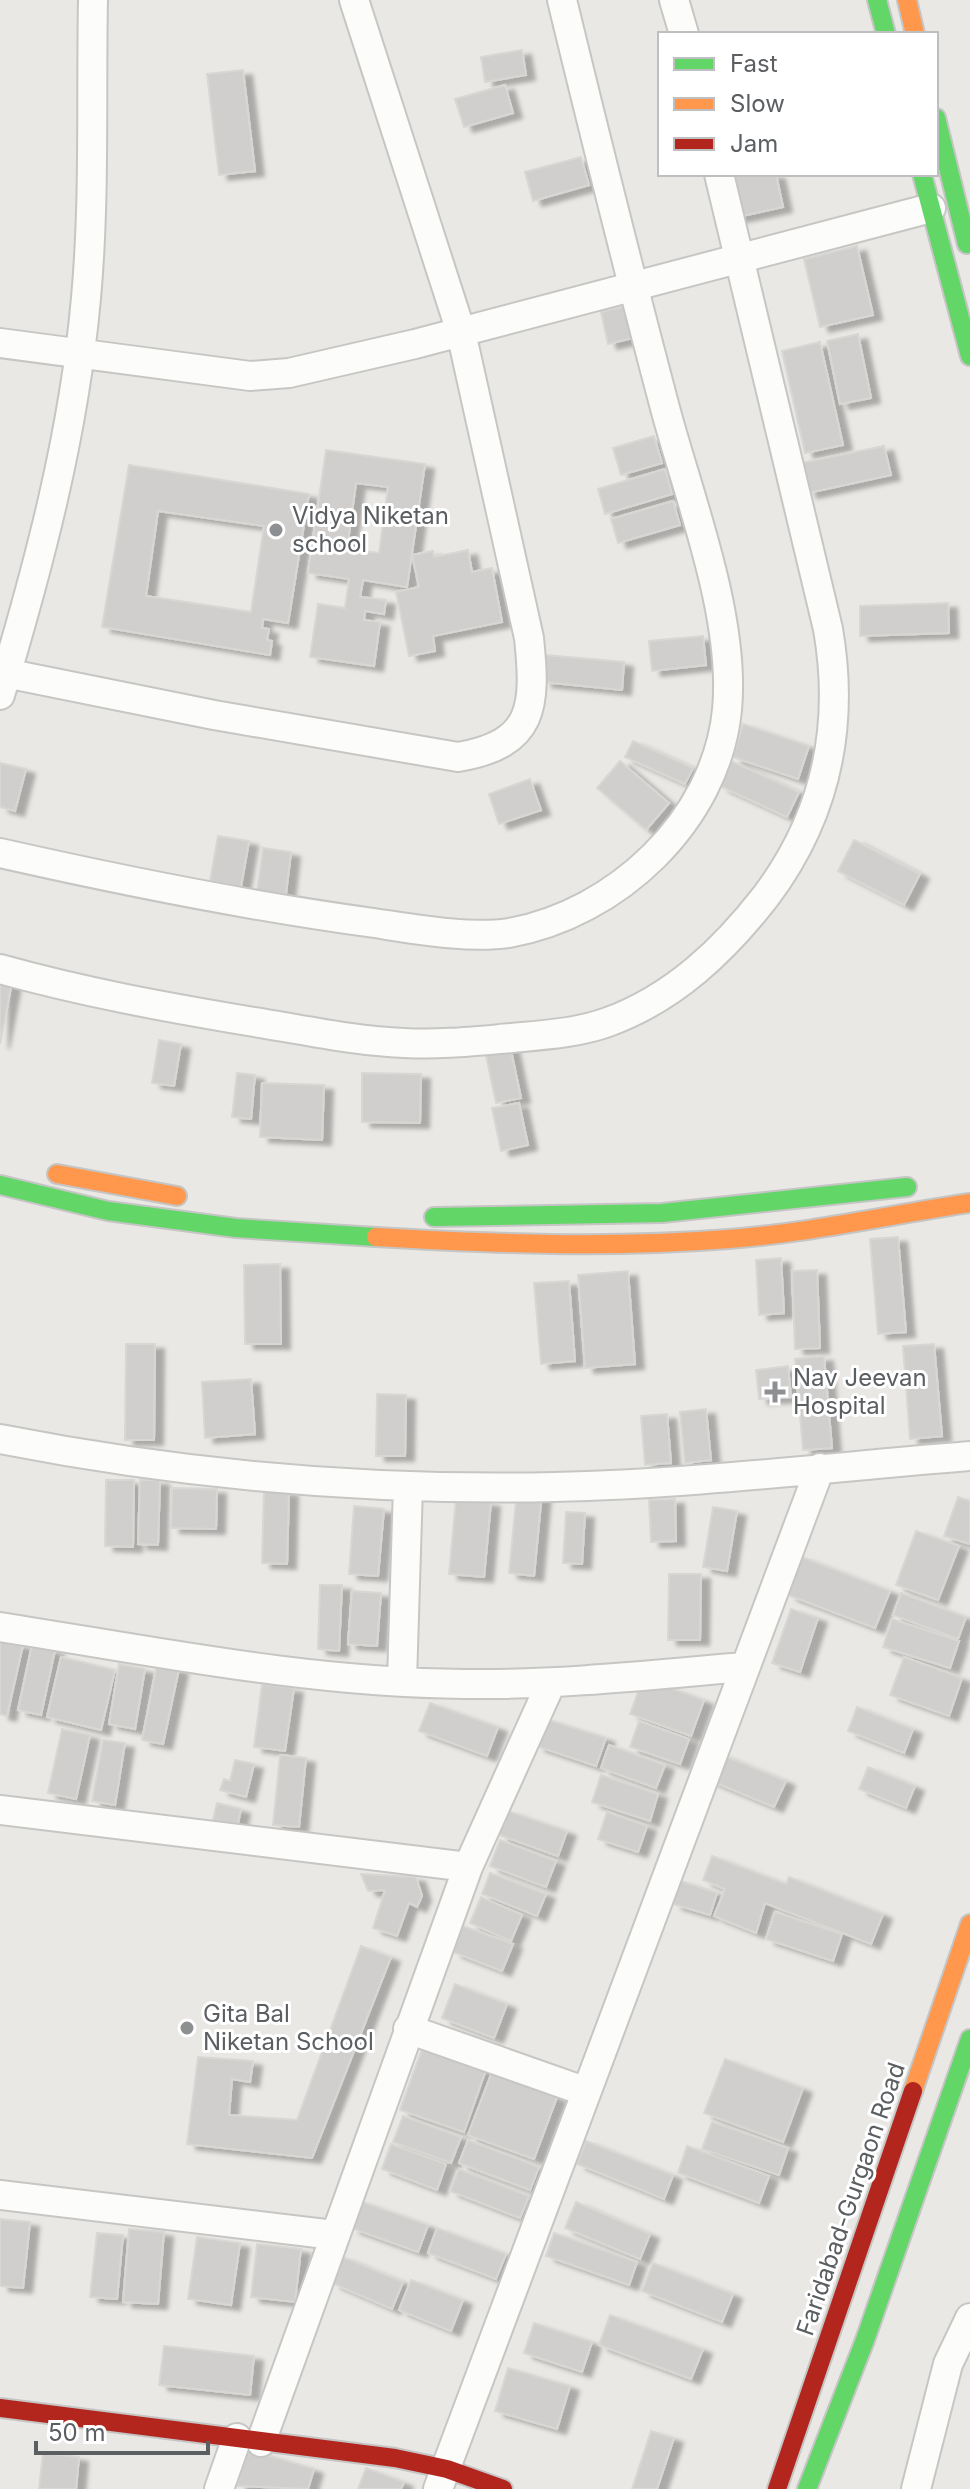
<svg xmlns="http://www.w3.org/2000/svg" width="970" height="2489" viewBox="0 0 970 2489" font-family="Inter,sans-serif">
  <style>
    .building { fill: #d1cfce; stroke: #d9d7d4; stroke-width: 2; fill-rule: evenodd; filter: url(#shadow) }
    .lines { fill: none; stroke-linecap: round; stroke-linejoin: round }
    .street-casing { stroke: #c6c6c5; stroke-width: 32 }
    .fast-casing { stroke: #c4c5c4; stroke-width: 22 }
    .slow-casing { stroke: #c4c5c4; stroke-width: 22 }
    .jam-casing { stroke: #c4c5c4; stroke-width: 22 }
    .street { stroke: #fcfcfb; stroke-width: 28 }
    .fast { stroke: #63d668; stroke-width: 18 }
    .slow { stroke: #ff974d; stroke-width: 18 }
    .jam { stroke: #b3261e; stroke-width: 18 }
    .poi-dot { fill: #8d8f90; stroke: #fff; stroke-width: 3 }
    .labels { text-anchor: middle; stroke-width: 6; stroke-linejoin: round; paint-order: stroke }
    .poi-label { font-size: 24px; fill: #5b5f62; stroke: #fff; text-anchor: start }
    .street-label { font-size: 24px; fill: #5b5f62; stroke: #fff }
  </style>
  <defs>
    <filter id="shadow"><feDropShadow dx="9" dy="5" stdDeviation="2" flood-color="#0004"/></filter>
  </defs>
  <rect width="100%" height="100%" fill="#eae8e5"/>
  <path class="building" d="M522,50L526,75L485,82L481,57Z
    M243,70L255,171L219,175L207,74Z
    M505,85L513,113L464,127L455,99Z
    M581,157L589,185L533,201L525,172Z
    M724,174H776L783,207L733,218Z
    M857,246L873,315L820,327L804,259Z
    M626,306L633,338L608,344L601,312Z
    M858,334L871,398L840,404L827,341Z
    M820,342L843,445L805,453L782,351Z
    M654,436L662,463L621,475L613,448Z
    M884,446L891,475L808,493L801,463Z
    M326,450L425,464L407,587L363,580L360,597L386,600L384,614L365,611L364,620L380,622L374,666L310,657L318,604L345,608L349,579L308,573ZM356,483L388,487L379,553L347,549Z
    M129,465L309,494L288,623L263,619L262,628L269,629L267,640L272,641L270,655L102,627ZM158,511L264,526L251,612L146,596Z
    M665,469L672,494L605,514L598,489Z
    M673,501L680,525L618,543L611,519Z
    M468,550L472,572L492,568L502,622L433,636L435,651L409,656L396,592L419,587L412,555L433,551L434,557Z
    M948,603L949,633L860,636V606Z
    M703,636L706,665L652,671L649,641Z
    M545,655L624,662L622,690L543,682Z
    M743,724L809,746L798,779L733,757Z
    M633,741L693,768L685,784L625,757Z
    M620,761L669,803L646,830L597,788Z
    M731,761L799,792L787,817L720,786Z
    M0,763L26,769L15,811L0,807Z
    M530,779L541,810L499,824L489,794Z
    M218,836L249,841L241,887L210,881Z
    M854,840L920,874L904,905L838,871Z
    M263,848L291,852L286,894L257,891Z
    M0,980L12,982L0,1044Z
    M159,1040L181,1044L174,1086L152,1083Z
    M509,1041L521,1098L496,1103L484,1046Z
    M237,1073L255,1075L251,1119L232,1117Z
    M362,1073L421,1074L420,1123L362,1122Z
    M262,1083L324,1085L322,1140L260,1137Z
    M519,1103L528,1145L501,1151L492,1108Z
    M898,1237L906,1332L878,1334L870,1239Z
    M781,1258L784,1313L759,1315L756,1260Z
    M280,1264L281,1344H245L244,1265Z
    M817,1270L820,1348L795,1349L792,1271Z
    M628,1271L635,1364L585,1368L578,1275Z
    M569,1281L575,1361L541,1364L534,1283Z
    M126,1344H155L154,1440H125Z
    M934,1344L942,1436L910,1439L903,1346Z
    M824,1356L832,1448L803,1450L795,1359Z
    M788,1366L791,1397L759,1399L756,1370Z
    M251,1379L255,1434L205,1438L202,1382Z
    M377,1394L406,1395L405,1456H376Z
    M706,1409L711,1460L685,1463L680,1412Z
    M667,1414L671,1463L645,1465L641,1416Z
    M106,1480H134L133,1547L105,1546Z
    M140,1480H160L158,1545L138,1544Z
    M172,1488L217,1489L216,1529L171,1528Z
    M264,1490L289,1491L287,1564L262,1563Z
    M517,1490L542,1492L534,1576L509,1573Z
    M958,1497L970,1501V1544L944,1536Z
    M456,1499L491,1502L484,1577L449,1574Z
    M675,1499L676,1541L651,1542L649,1500Z
    M354,1506L384,1509L378,1576L349,1574Z
    M713,1507L737,1511L727,1571L703,1567Z
    M566,1512L585,1513L582,1564L563,1563Z
    M916,1531L959,1546L938,1600L896,1585Z
    M802,1557L890,1591L875,1628L788,1595Z
    M669,1574H701L700,1640H668Z
    M320,1585H342L339,1651L318,1649Z
    M352,1591L381,1593L377,1646L348,1644Z
    M901,1593L966,1617L958,1639L893,1615Z
    M791,1609L818,1618L800,1672L772,1663Z
    M892,1619L959,1641L950,1668L883,1647Z
    M0,1640L23,1645L7,1716L0,1714Z
    M32,1645L55,1650L41,1715L18,1710Z
    M61,1657L115,1670L101,1730L47,1717Z
    M904,1657L962,1678L949,1716L890,1695Z
    M119,1664L145,1669L135,1729L109,1724Z
    M157,1664L179,1669L163,1744L142,1740Z
    M643,1678L704,1700L691,1736L630,1714Z
    M262,1684L294,1688L285,1751L254,1747Z
    M430,1703L498,1727L487,1756L419,1731Z
    M857,1707L913,1729L904,1753L848,1731Z
    M546,1719L606,1738L596,1766L536,1746Z
    M639,1721L689,1739L680,1764L630,1747Z
    M62,1729L90,1735L76,1799L48,1793Z
    M103,1740L125,1743L115,1805L92,1801Z
    M609,1745L665,1765L656,1788L601,1768Z
    M720,1754L786,1781L774,1807L709,1780Z
    M280,1755L306,1758L299,1827L273,1825Z
    M235,1760L254,1764L246,1797L220,1790L224,1779L230,1781Z
    M868,1767L915,1786L906,1808L859,1789Z
    M601,1775L658,1794L650,1821L592,1802Z
    M217,1803L241,1809L237,1828L212,1824Z
    M508,1811L567,1831L558,1856L499,1835Z
    M607,1812L647,1826L638,1852L598,1839Z
    M500,1840L556,1861L546,1887L490,1866Z
    M712,1856L786,1884L789,1877L883,1914L871,1944L765,1903L756,1933L714,1916L725,1889L703,1880Z
    M490,1873L546,1894L537,1916L482,1894Z
    M361,1874L416,1877L422,1896L417,1907L409,1903L397,1936L373,1928L385,1890L368,1891Z
    M681,1881L717,1893L710,1915L673,1904Z
    M481,1897L522,1915L511,1941L470,1923Z
    M775,1912L842,1934L833,1961L766,1939Z
    M463,1926L513,1944L502,1971L453,1952Z
    M361,1946L391,1957L312,2158L187,2144L198,2057L253,2061L250,2082L232,2079L229,2115L297,2120Z
    M455,1984L507,2004L494,2038L442,2018Z
    M422,2049L486,2070L464,2132L400,2110Z
    M725,2059L803,2088L783,2142L704,2113Z
    M492,2072L557,2097L534,2159L468,2135Z
    M403,2116L461,2137L451,2163L393,2142Z
    M712,2122L788,2148L779,2175L702,2149Z
    M468,2140L539,2167L530,2190L459,2163Z
    M586,2141L673,2175L664,2199L577,2164Z
    M391,2144L446,2164L437,2190L382,2169Z
    M687,2146L769,2176L759,2203L678,2173Z
    M459,2169L529,2196L520,2218L450,2191Z
    M360,2201L428,2225L418,2252L351,2228Z
    M576,2202L650,2234L640,2259L565,2228Z
    M0,2219L30,2222L23,2288L0,2286Z
    M437,2228L506,2254L496,2279L428,2253Z
    M129,2229L164,2232L158,2304L123,2302Z
    M97,2233L123,2235L117,2299L90,2297Z
    M554,2233L637,2262L629,2285L546,2256Z
    M197,2237L240,2243L231,2305L188,2299Z
    M257,2244L301,2249L295,2302L251,2297Z
    M343,2257L403,2282L392,2309L332,2283Z
    M653,2263L733,2294L722,2322L642,2291Z
    M411,2280L463,2300L451,2331L399,2310Z
    M610,2315L703,2349L691,2379L599,2345Z
    M534,2323L592,2342L582,2372L524,2353Z
    M164,2346L254,2356L250,2395L159,2385Z
    M508,2368L570,2386L557,2429L495,2411Z
    M651,2431L674,2438L657,2489H632Z
    M247,2449L314,2469L308,2489L237,2486Z
    M43,2453L79,2457L76,2489H39Z
    M366,2468L404,2482L401,2489H358Z"/>
  <g class="lines">
    <defs>
      <path id="street" d="M674,0L684,34
        M0,343L250,376L289,373L415,344L931,208
        M0,672L214,715L458,757C535,744 536,706 529,638L461,332L354,0
        M0,695C39,565 74,434 86,298C95,199 91,99 93,0
        M0,853C124,881 248,906 374,923C414,929 469,939 509,933C616,914 716,821 727,710C736,617 689,498 665,408C629,272 595,136 562,0
        M0,969C82,992 165,1007 248,1021C300,1029 352,1041 404,1043C440,1045 476,1041 512,1038C544,1035 578,1033 608,1022C674,998 724,950 766,896C826,816 845,727 828,629L719,174
        M0,1439C183,1475 367,1491 554,1487C692,1484 832,1467 970,1456
        M0,1627C154,1651 309,1683 465,1684C558,1685 651,1675 744,1667
        M402,1681L408,1486
        M0,1810L468,1867
        M408,2029L584,2091
        M0,2195L334,2235
        M261,2442L468,1867L551,1683
        M219,2489L237,2438
        M438,2489L820,1468
        M916,2489L948,2364L970,2318"/>
      <path id="fast" d="M877,0L886,34
        M936,118L967,244
        M922,174L970,356
        M0,1185L108,1211L236,1228L376,1237
        M434,1217L662,1213L907,1187
        M807,2489L865,2340L970,2039"/>
      <path id="slow" d="M907,0L915,34
        M57,1174L177,1196
        M376,1237C494,1244 611,1248 729,1239C809,1233 890,1215 970,1203
        M913,2091L970,1924"/>
      <path id="jam" d="M0,2408L395,2458L447,2469L503,2489
        M777,2489L913,2091"/>
    </defs>
    <use href="#street" class="street-casing"/>
    <use href="#fast" class="fast-casing"/>
    <use href="#slow" class="slow-casing"/>
    <use href="#jam" class="jam-casing"/>
    <use href="#street" class="street"/>
    <use href="#fast" class="fast"/>
    <use href="#slow" class="slow"/>
    <use href="#jam" class="jam"/>
  </g>
  <g class="poi-dot">
    <circle cx="276" cy="530" r="8"/>
    <path d="M771 1380h8v8h8v8h-8v8h-8v-8h-8v-8h8z"/>
    <circle cx="187" cy="2028" r="8"/>
  </g>
  <g class="labels">
    <g class="poi-label">
      <text x="292" y="524">Vidya Niketan<tspan x="292" dy="28">school</tspan></text>
      <text x="793" y="1386">Nav Jeevan<tspan x="793" dy="28">Hospital</tspan></text>
      <text x="203" y="2022">Gita Bal<tspan x="203" dy="28">Niketan School</tspan></text>
    </g>
    <g class="street-label">
      <text transform="translate(851 2199) rotate(-71)" y="8">Faridabad-Gurgaon Road</text>
    </g>
  </g>
  <rect x="658" y="32" width="280" height="144" fill="#ffffff" stroke="#bdbfc0" stroke-width="2"/>
  <rect x="674" y="58" width="40" height="12" fill="#63d668" stroke="#bdbfc0" stroke-width="2"/>
  <text x="730" y="72" font-size="24" fill="#5b5f62">Fast</text>
  <rect x="674" y="98" width="40" height="12" fill="#ff974d" stroke="#bdbfc0" stroke-width="2"/>
  <text x="730" y="112" font-size="24" fill="#5b5f62">Slow</text>
  <rect x="674" y="138" width="40" height="12" fill="#b3261e" stroke="#bdbfc0" stroke-width="2"/>
  <text x="730" y="152" font-size="24" fill="#5b5f62">Jam</text>
  <path d="M36 2441v12h172v-12" fill="none" stroke="#5b5f62" stroke-width="4"/>
  <text x="48" y="2441" font-size="24" fill="#5b5f62" stroke="#ffffff" stroke-width="6" paint-order="stroke">50 m</text>
</svg>
